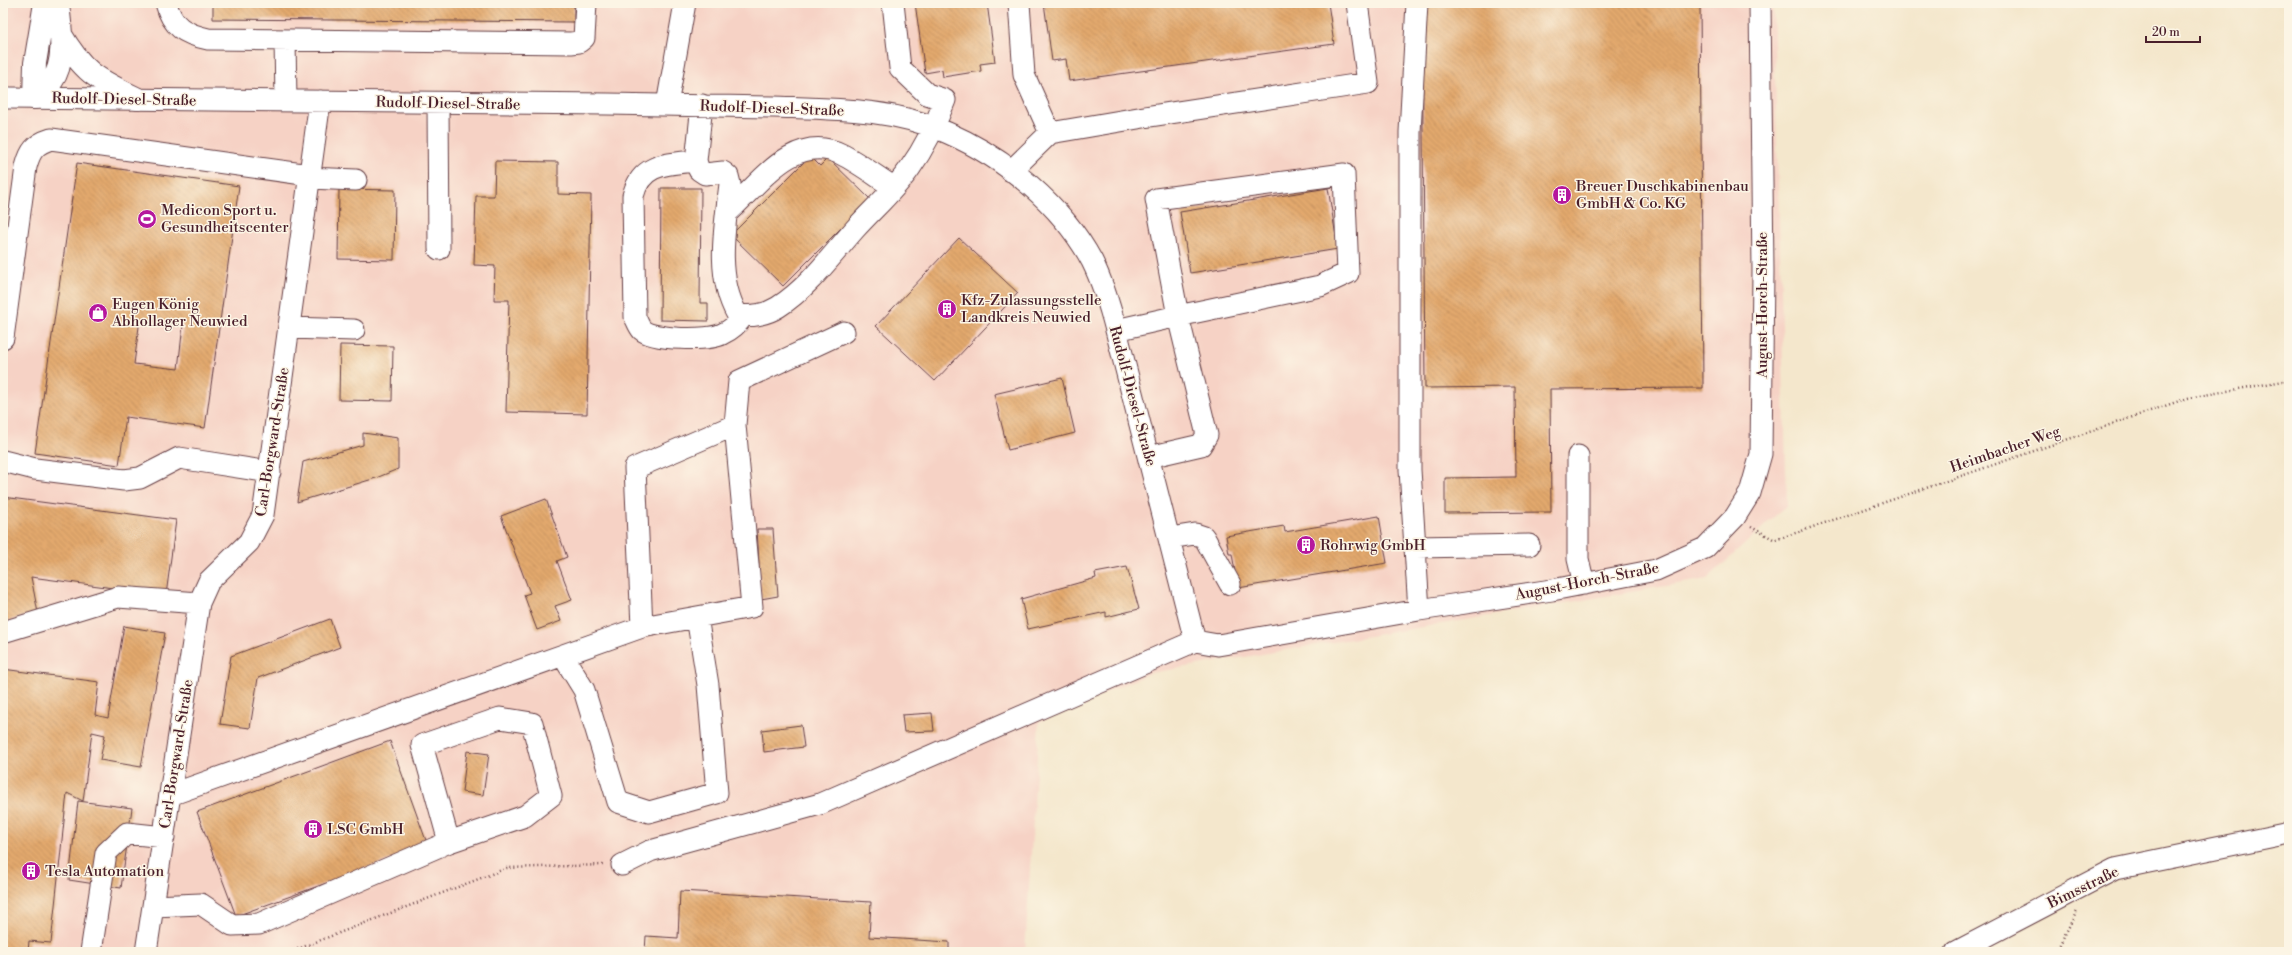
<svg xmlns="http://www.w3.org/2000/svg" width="2292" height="955" viewBox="0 0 2292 955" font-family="'Libre Bodoni',serif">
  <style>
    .built { fill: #f6d2c5 }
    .building { fill: url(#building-back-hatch); fill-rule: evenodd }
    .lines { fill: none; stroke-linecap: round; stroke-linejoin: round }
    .minor-casing { stroke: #643d43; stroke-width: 23 }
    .highway-casing { stroke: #643d43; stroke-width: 24 }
    .path { stroke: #643d43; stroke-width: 2.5; stroke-dasharray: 1 3; stroke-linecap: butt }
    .minor { stroke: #fff; stroke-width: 21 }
    .highway { stroke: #fff; stroke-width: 22 }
    .labels { text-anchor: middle; stroke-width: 3; stroke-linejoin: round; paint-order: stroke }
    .street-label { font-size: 15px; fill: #4a1f2b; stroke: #fcf5e5 }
    .poi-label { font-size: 15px; fill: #4a1f2b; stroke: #fcf5e5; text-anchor: start }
  </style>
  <defs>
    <pattern id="building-back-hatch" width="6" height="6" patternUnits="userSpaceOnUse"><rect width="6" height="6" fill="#e3a96d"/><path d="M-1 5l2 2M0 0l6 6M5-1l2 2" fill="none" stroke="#ba895a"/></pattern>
  </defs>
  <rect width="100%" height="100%" fill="#fcf5e5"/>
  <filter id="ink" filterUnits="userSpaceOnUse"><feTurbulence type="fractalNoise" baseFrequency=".025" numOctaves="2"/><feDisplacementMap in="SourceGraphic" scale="8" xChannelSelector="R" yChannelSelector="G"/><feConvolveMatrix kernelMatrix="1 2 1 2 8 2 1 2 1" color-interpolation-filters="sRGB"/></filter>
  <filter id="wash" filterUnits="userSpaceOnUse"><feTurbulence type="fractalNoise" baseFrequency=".012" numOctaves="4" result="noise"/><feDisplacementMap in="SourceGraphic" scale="16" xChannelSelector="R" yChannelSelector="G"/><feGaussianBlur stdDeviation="0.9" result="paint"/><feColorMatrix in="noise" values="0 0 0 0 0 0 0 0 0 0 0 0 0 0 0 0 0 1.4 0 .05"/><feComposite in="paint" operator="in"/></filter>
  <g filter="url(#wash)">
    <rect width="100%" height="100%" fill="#f4e7cc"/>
    <path class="built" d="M3,3H1773L1787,505L1707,579L1150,673L1039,722L1025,952H3Z"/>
    <g id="blocks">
      <path class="building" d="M213,3H574V22L213,19Z
        M915,3H987L995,62L980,64L981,71L943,77L942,70L925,73Z
        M1044,3H1328L1334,44L1069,81L1066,59L1052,61Z
        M1422,3H1700L1703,388L1550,389L1551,512L1445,513V478L1516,477L1515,387L1425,388Z
        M810,156L820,166L828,158L870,199L783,286L731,235Z
        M495,161L558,162V194L591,195L587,414L506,412L509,300H494L495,266L474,265L476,196H494Z
        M77,163L239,186L205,428L126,417L119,465L35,453ZM140,319L183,325L178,369L134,364Z
        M661,188H701L700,303H708V321L660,320Z
        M1328,188L1338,249L1190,273L1180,212Z
        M339,189L395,190L394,260L338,259Z
        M959,238L1018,293L935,381L876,326Z
        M340,345L393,346L392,401L339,400Z
        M1062,378L1075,433L1008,450L994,394Z
        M363,433L398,438V469L376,478L297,502L303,462L363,445Z
        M3,497L176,520L166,595L31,577L38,613L3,622Z
        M546,499L567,557L557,561L572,600L555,606L561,621L537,630L524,595L530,593L501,516Z
        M1379,516L1387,563L1238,588L1232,554H1229L1226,536L1284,526L1285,532Z
        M757,529H773L778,596L761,599Z
        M1127,567L1139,609L1106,617V612L1028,629L1021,599L1096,578L1095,573Z
        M330,619L340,647L258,678L250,728L220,724L231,656Z
        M124,626L165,633L141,767L100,760L105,735L92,732L83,801L67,793L51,943L29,941L28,952H3V669L99,682L95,715L108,718Z
        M932,713L934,731L904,732L902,715Z
        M801,725L804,747L764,752L762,730Z
        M390,741L428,846L236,916L197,812Z
        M467,751L489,754L483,795L462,792Z
        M78,801L132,808L121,888L69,880Z
        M680,891L871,902L869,937L949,942V952H645L646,936L678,938Z"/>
    </g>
  </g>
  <g filter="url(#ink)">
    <use href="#blocks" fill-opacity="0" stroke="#643d43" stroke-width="1"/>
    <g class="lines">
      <defs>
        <path id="minor" d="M166,3C172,27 185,34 208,39L571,43L579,42L584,38L586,3
          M1019,3L1024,75L1050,133
          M1417,3L1410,132V470L1419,610
          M285,40L286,101
          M3,98C205,99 407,102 608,104C664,105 719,106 774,107C833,109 893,108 948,133C1005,158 1062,205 1092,261C1103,283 1110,307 1116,330L1195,641
          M438,103L439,249
          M667,105L685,3
          M702,105L696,161L699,170L705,174L723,172L728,176L730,184C725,226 715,275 737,314C750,318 767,314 778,307C808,288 832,255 855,229C873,209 895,190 910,168C925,147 936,124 945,100L927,94L900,68L893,3
          M696,161C667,164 641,163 633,196L635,317C637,321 639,327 642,330C653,340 709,341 722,334C731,330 738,324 743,316
          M1011,171L1050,133L1144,117L1368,83L1357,3
          M309,178L356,180
          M727,213C758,186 793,131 841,154C859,163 876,176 893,187
          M289,328L354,330
          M1116,330L1178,316L1156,199L1344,174L1348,273L1320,286L1178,316L1207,435L1201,445L1149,457
          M3,338L26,167C30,151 35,144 51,139L310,175
          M735,425L739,381L844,332
          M1578,456V559L1584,584
          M3,461L35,469L124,480L140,478L179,458L270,472
          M1170,538L1195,534L1204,537L1230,584
          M1416,547L1529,545
          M3,632L118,597L199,603
          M1195,641L1218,645L1419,610L1552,590L1656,570L1705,548L1735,517L1750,493L1761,454L1763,271L1760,3
          M563,656L584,690L618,802L649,812L717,793L708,685L697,617
          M170,795L642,627L752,607L735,425L635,468L642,627
          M622,865L650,851L820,804L1195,641
          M153,906L201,904L232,925L259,924L449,842L422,745L500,718L532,723L551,796L525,816L449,842
          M91,952L106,853L127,833L164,837
          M146,952L199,603L209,581L249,542L263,515L320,101
          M1956,952L2115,869L2289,833"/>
        <path id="highway" d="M60,33C84,74 97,79 138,99
          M34,98C40,93 48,88 52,81C67,60 60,26 58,3
          M34,98L35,63L45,3"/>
      </defs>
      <use href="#minor" class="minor-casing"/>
      <use href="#highway" class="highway-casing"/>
      <path class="path" d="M1751,527L1775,540L2188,398L2289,380
        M290,952L507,868L603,865
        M2056,952L2077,911"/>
      <use href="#minor" class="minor"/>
      <use href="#highway" class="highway"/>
    </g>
  </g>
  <defs>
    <symbol id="building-disc" viewBox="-11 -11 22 22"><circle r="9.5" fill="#b5179e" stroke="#fcf5e5"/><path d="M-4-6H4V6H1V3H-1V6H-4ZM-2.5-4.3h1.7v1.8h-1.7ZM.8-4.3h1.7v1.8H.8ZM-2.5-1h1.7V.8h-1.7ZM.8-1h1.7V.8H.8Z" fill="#fff"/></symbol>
    <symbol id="stadium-disc" viewBox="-11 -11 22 22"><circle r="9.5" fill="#b5179e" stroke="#fcf5e5"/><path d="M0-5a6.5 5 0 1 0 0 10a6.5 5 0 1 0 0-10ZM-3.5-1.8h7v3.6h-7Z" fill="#fff"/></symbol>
    <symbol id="shop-disc" viewBox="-11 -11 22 22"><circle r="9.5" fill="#b5179e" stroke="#fcf5e5"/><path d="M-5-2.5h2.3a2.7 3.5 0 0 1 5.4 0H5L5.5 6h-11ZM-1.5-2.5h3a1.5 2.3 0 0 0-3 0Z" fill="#fff"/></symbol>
  </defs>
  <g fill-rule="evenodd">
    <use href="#building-disc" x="1551" y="184" width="22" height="22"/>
    <use href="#stadium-disc" x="136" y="208" width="22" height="22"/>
    <use href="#building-disc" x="936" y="298" width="22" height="22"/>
    <use href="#shop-disc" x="87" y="302" width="22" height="22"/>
    <use href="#building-disc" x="1295" y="534" width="22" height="22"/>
    <use href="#building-disc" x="302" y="818" width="22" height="22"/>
    <use href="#building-disc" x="20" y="860" width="22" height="22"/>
  </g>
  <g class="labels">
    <g class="street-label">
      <text transform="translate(124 99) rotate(1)" y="5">Rudolf-Diesel-Straße</text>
      <text transform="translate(448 103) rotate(1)" y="5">Rudolf-Diesel-Straße</text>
      <text transform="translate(772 108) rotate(2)" y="5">Rudolf-Diesel-Straße</text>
      <text transform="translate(1762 305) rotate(-90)" y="5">August-Horch-Straße</text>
      <text transform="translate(1133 396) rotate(75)" y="5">Rudolf-Diesel-Straße</text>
      <text transform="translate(272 442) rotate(-81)" y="5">Carl-Borgward-Straße</text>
      <text transform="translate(2005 449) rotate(-19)" y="5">Heimbacher Weg</text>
      <text transform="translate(1587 581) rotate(-11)" y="5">August-Horch-Straße</text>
      <text transform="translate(176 754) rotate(-81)" y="5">Carl-Borgward-Straße</text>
      <text transform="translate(2083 887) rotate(-26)" y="5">Bimsstraße</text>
    </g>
    <g class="poi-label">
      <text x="1576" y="191">Breuer Duschkabinenbau<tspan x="1576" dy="17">GmbH &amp; Co. KG</tspan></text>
      <text x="161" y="215">Medicon Sport u.<tspan x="161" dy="17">Gesundheitscenter</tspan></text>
      <text x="961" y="305">Kfz-Zulassungsstelle<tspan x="961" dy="17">Landkreis Neuwied</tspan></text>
      <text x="112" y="309">Eugen König<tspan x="112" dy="17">Abhollager Neuwied</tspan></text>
      <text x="1320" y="550">Rohrwig GmbH</text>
      <text x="327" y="834">LSC GmbH</text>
      <text x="45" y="876">Tesla Automation</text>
    </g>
  </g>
  <rect width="2292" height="955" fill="none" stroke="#fcf5e5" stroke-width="16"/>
  <path d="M2146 36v6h54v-6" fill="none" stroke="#4a1f2b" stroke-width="2"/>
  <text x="2152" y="36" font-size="12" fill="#4a1f2b" stroke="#fcf5e5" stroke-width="3" paint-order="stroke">20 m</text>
</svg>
